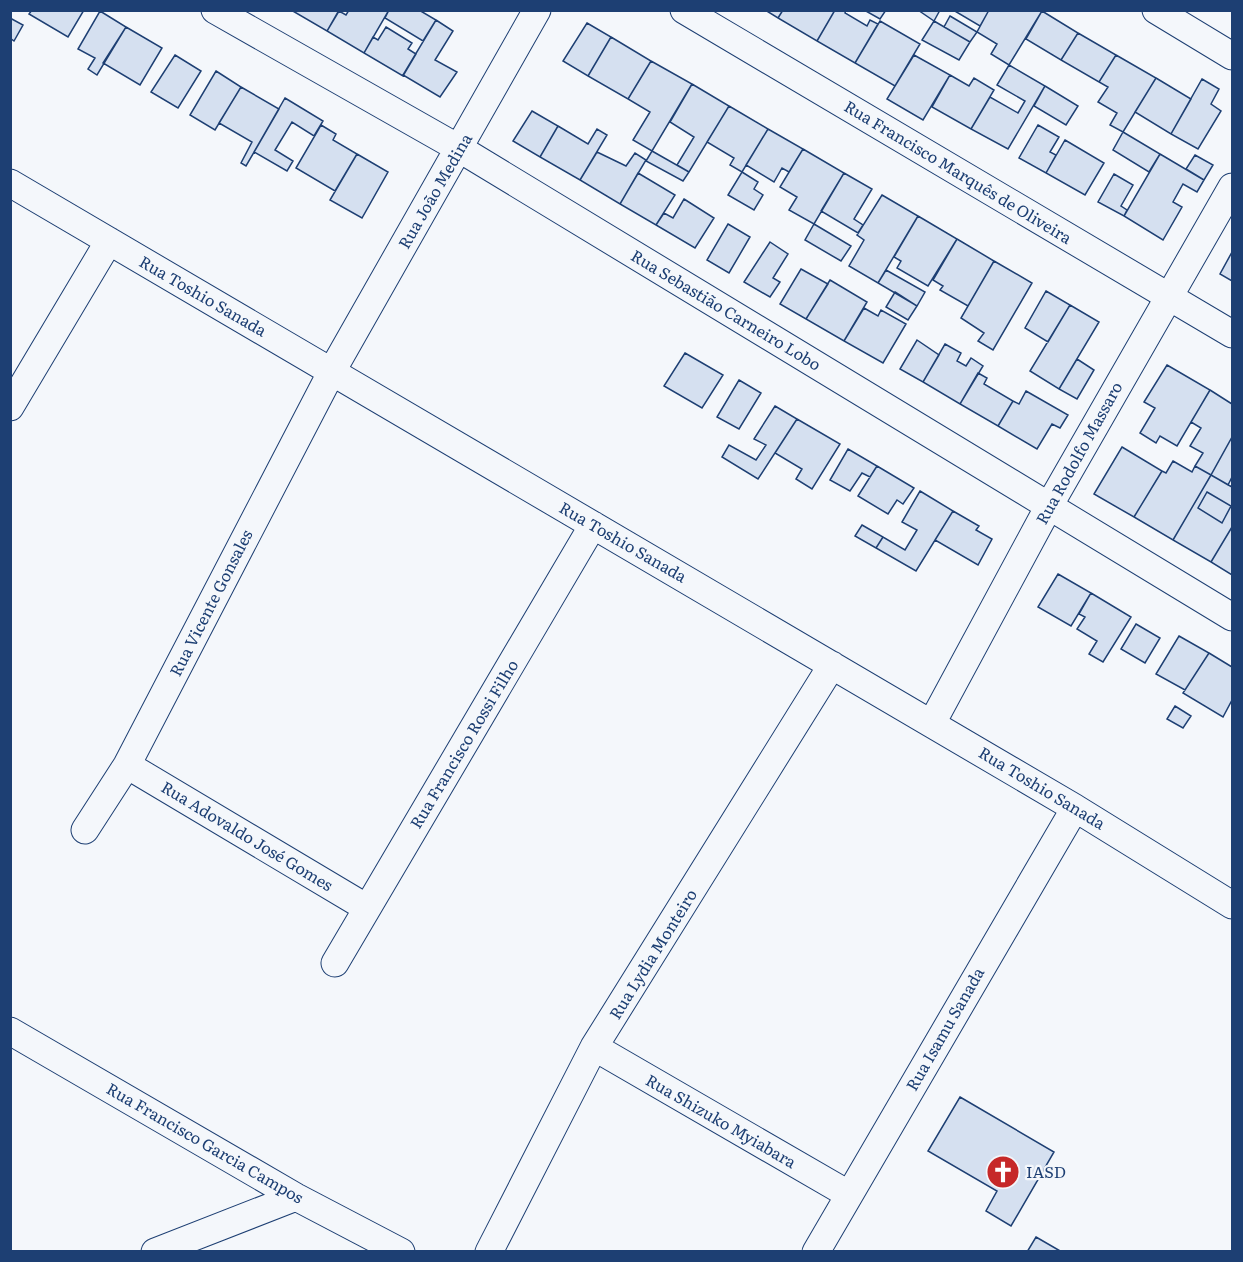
<svg xmlns="http://www.w3.org/2000/svg" width="1243" height="1262" viewBox="0 0 1243 1262" font-family="Literata,serif">
  <style>
    .building { fill: #d5e0f0; stroke: #1d3f73; stroke-width: 1.5 }
    .lines { fill: none; stroke-linecap: round; stroke-linejoin: round }
    .minor-casing { stroke: #1d3f73; stroke-width: 29 }
    .minor { stroke: #f4f7fb; stroke-width: 27 }
    .labels { text-anchor: middle; stroke-width: 4.5; stroke-linejoin: round; paint-order: stroke }
    .street-label { font-size: 16px; fill: #1d3f73; stroke: #f4f7fb }
    .poi-label { font-size: 16px; fill: #1d3f73; stroke: #f4f7fb; text-anchor: start }
  </style>
  <rect width="100%" height="100%" fill="#f4f7fb"/>
  <path class="building" d="M32,10H84L68,37L29,14Z
    M291,10H339L327,31Z
    M349,10H389L364,53L327,31L339,11L346,15Z
    M389,10H419L436,20L423,41L385,18Z
    M765,10H783L778,18Z
    M783,10H835L817,41L778,18Z
    M835,10H846L845,13L867,26L870,20L878,24L855,63L817,41Z
    M864,10H886L880,19Z
    M918,10H940L934,21Z
    M953,10H989L980,26Z
    M989,10L1042,11L1009,65L991,54L997,44L977,32Z
    M100,11L126,27L97,75L88,69L95,58L78,49Z
    M1042,11L1078,33L1061,60L1026,39Z
    M950,16L977,32L970,42L944,27Z
    M10,18L23,25L14,41L10,38Z
    M436,20L453,31L435,60L457,72L440,97L403,75Z
    M880,21L920,44L895,86L855,63Z
    M934,21L970,42L959,60L922,40Z
    M587,23L611,37L588,76L563,61Z
    M126,27L162,48L140,85L103,63Z
    M386,27L412,43L408,49L416,54L403,76L364,53L373,37L378,40Z
    M1078,33L1116,55L1099,82L1061,60Z
    M611,37L651,61L628,99L588,76Z
    M175,55L201,71L178,108L151,92Z
    M914,55L950,75L923,120L887,99Z
    M1116,55L1156,78L1123,132L1110,125L1117,113L1098,102L1108,87L1099,82Z
    M651,61L692,84L652,151L633,140L650,112L628,99Z
    M1009,65L1045,86L1008,149L971,129L990,97L1018,113L1025,101L997,85Z
    M216,71L241,87L215,130L190,115Z
    M950,75L969,86L974,78L994,90L971,129L932,107Z
    M1156,78L1191,99L1171,134L1135,112Z
    M1202,79L1219,89L1211,104L1221,111L1198,149L1171,134Z
    M692,84L729,106L689,172L677,165L694,137L670,122Z
    M1045,86L1078,106L1066,125L1034,106Z
    M241,87L279,109L246,166L241,163L252,142L219,123Z
    M285,98L323,121L314,136L292,122L275,150L293,161L287,171L254,152Z
    M729,106L768,129L742,172L730,165L734,158L707,142Z
    M532,111L558,126L540,157L513,141Z
    M321,125L336,134L333,140L357,154L335,191L296,168Z
    M1038,125L1059,137L1050,152L1056,155L1046,173L1019,158Z
    M558,126L588,144L597,129L607,135L580,180L540,157Z
    M768,129L803,149L789,172L782,168L774,182L746,165Z
    M1123,132L1160,154L1149,172L1113,150Z
    M1065,140L1104,163L1085,195L1046,173Z
    M803,149L844,173L814,224L789,210L797,197L780,187Z
    M652,151L689,172L683,181L646,161Z
    M597,152L626,166L635,153L646,160L620,204L580,180Z
    M357,154L388,172L362,218L330,200Z
    M1160,154L1204,180L1197,192L1183,184L1173,202L1182,207L1163,240L1124,216Z
    M1195,155L1213,165L1204,180L1186,169Z
    M742,172L758,182L754,189L763,195L754,210L728,195Z
    M638,173L675,195L656,225L620,204Z
    M844,173L872,189L854,219L863,225L858,233L821,211Z
    M1114,174L1133,185L1121,206L1127,210L1124,216L1098,202Z
    M882,195L918,216L878,283L849,266L864,240L857,235Z
    M684,199L714,218L695,248L656,225L664,213L673,218Z
    M918,216L957,239L928,286L897,268L901,261L894,257Z
    M728,224L750,237L729,273L707,260Z
    M814,224L851,246L841,261L805,240Z
    M957,239L994,261L968,306L940,290L943,286L933,280Z
    M770,242L788,254L773,278L780,282L770,297L744,282Z
    M1232,252V281L1220,274Z
    M994,261L1032,283L993,350L978,341L984,333L961,318Z
    M801,269L828,284L806,319L780,304Z
    M886,270L925,292L917,306L878,283Z
    M830,280L867,302L844,341L806,319Z
    M1046,291L1070,305L1048,342L1025,328Z
    M895,292L917,306L908,320L886,307Z
    M1070,305L1099,322L1059,389L1030,371Z
    M864,308L878,316L881,310L906,324L883,363L844,341Z
    M917,340L939,355L923,382L900,369Z
    M945,344L961,353L957,361L966,366L971,358L983,366L960,404L923,382Z
    M685,353L723,375L702,408L664,386Z
    M1077,359L1094,370L1077,399L1059,389Z
    M1167,365L1210,390L1177,446L1160,436L1156,443L1140,433L1155,408L1144,402Z
    M978,373L987,378L984,384L1013,401L998,426L960,404Z
    M739,380L761,393L739,429L717,417Z
    M1210,390L1232,404V437L1211,475L1195,466L1203,453L1190,446L1201,428L1191,422Z
    M1026,391L1068,415L1060,428L1052,424L1037,449L998,426L1013,401L1019,404Z
    M775,406L797,419L758,479L722,457L729,445L756,460L766,445L754,439Z
    M797,419L840,444L812,489L796,479L802,469L775,453Z
    M1232,437V477L1228,485L1211,475Z
    M1122,447L1162,471L1134,517L1094,494Z
    M848,449L877,466L870,477L862,473L850,491L830,480Z
    M1173,461L1192,472L1195,466L1211,475L1173,540L1134,517L1162,471L1166,473Z
    M877,466L914,488L903,504L897,500L888,514L858,496Z
    M1211,475L1232,487V527L1211,562L1173,540Z
    M920,491L953,511L916,571L876,548L883,537L905,550L917,530L902,522Z
    M1207,492L1231,506L1222,523L1198,508Z
    M953,511L979,526L976,530L992,539L978,565L935,540Z
    M862,525L883,537L876,548L855,536Z
    M1232,527V575L1211,562Z
    M1058,574L1091,593L1071,626L1038,607Z
    M1091,593L1131,617L1103,662L1089,654L1097,641L1077,629L1085,617L1079,614Z
    M1136,624L1160,638L1145,663L1121,649Z
    M1179,636L1209,653L1185,690L1156,674Z
    M1209,653L1232,667V700L1223,717L1183,693Z
    M1175,706L1191,716L1183,728L1167,719Z
    M960,1097L1054,1152L1011,1226L986,1211L997,1191L928,1151Z
    M1036,1237L1062,1252H1027Z"/>
  <g class="lines">
    <defs>
      <path id="minor" d="M215,10L460,149L1232,617
        M684,10L1232,334
        M1156,10L1232,56
        M10,183L1075,808L1232,905
        M10,407L109,241
        M932,723L1049,506L1232,187
        M127,765L367,908
        M85,830L127,765L332,371L537,10
        M335,963L593,525
        M10,1031L296,1197L401,1252
        M594,1047L848,1194
        M155,1252L296,1197
        M489,1252L594,1047L832,665
        M816,1252L1075,808"/>
    </defs>
    <use href="#minor" class="minor-casing"/>
    <use href="#minor" class="minor"/>
  </g>
  <defs>
    <symbol id="church-disc" viewBox="-11 -11 22 22"><circle r="9.5" fill="#c62828" stroke="#f4f7fb"/><path d="M-1.2-6h2.4v3.5h3.3v2.4h-3.3V6h-2.4V-.1h-3.3v-2.4h3.3Z" fill="#fff"/></symbol>
  </defs>
  <g fill-rule="evenodd">
    <use href="#church-disc" x="984" y="1153" width="38" height="38"/>
  </g>
  <g class="labels">
    <g class="street-label">
      <text transform="translate(958 172) rotate(31)" y="6">Rua Francisco Marquês de Oliveira</text>
      <text transform="translate(435 191) rotate(-60)" y="6">Rua João Medina</text>
      <text transform="translate(203 296) rotate(30)" y="6">Rua Toshio Sanada</text>
      <text transform="translate(726 310) rotate(31)" y="6">Rua Sebastião Carneiro Lobo</text>
      <text transform="translate(1079 453) rotate(-61)" y="6">Rua Rodolfo Massaro</text>
      <text transform="translate(623 542) rotate(30)" y="6">Rua Toshio Sanada</text>
      <text transform="translate(211 603) rotate(-63)" y="6">Rua Vicente Gonsales</text>
      <text transform="translate(464 744) rotate(-59)" y="6">Rua Francisco Rossi Filho</text>
      <text transform="translate(1042 788) rotate(31)" y="6">Rua Toshio Sanada</text>
      <text transform="translate(247 836) rotate(31)" y="6">Rua Adovaldo José Gomes</text>
      <text transform="translate(653 954) rotate(-58)" y="6">Rua Lydia Monteiro</text>
      <text transform="translate(945 1029) rotate(-60)" y="6">Rua Isamu Sanada</text>
      <text transform="translate(721 1121) rotate(30)" y="6">Rua Shizuko Myiabara</text>
      <text transform="translate(205 1143) rotate(30)" y="6">Rua Francisco Garcia Campos</text>
    </g>
    <g class="poi-label">
      <text x="1026" y="1178">IASD</text>
    </g>
  </g>
  <rect width="1243" height="1262" fill="none" stroke="#1d3f73" stroke-width="24"/>
</svg>
